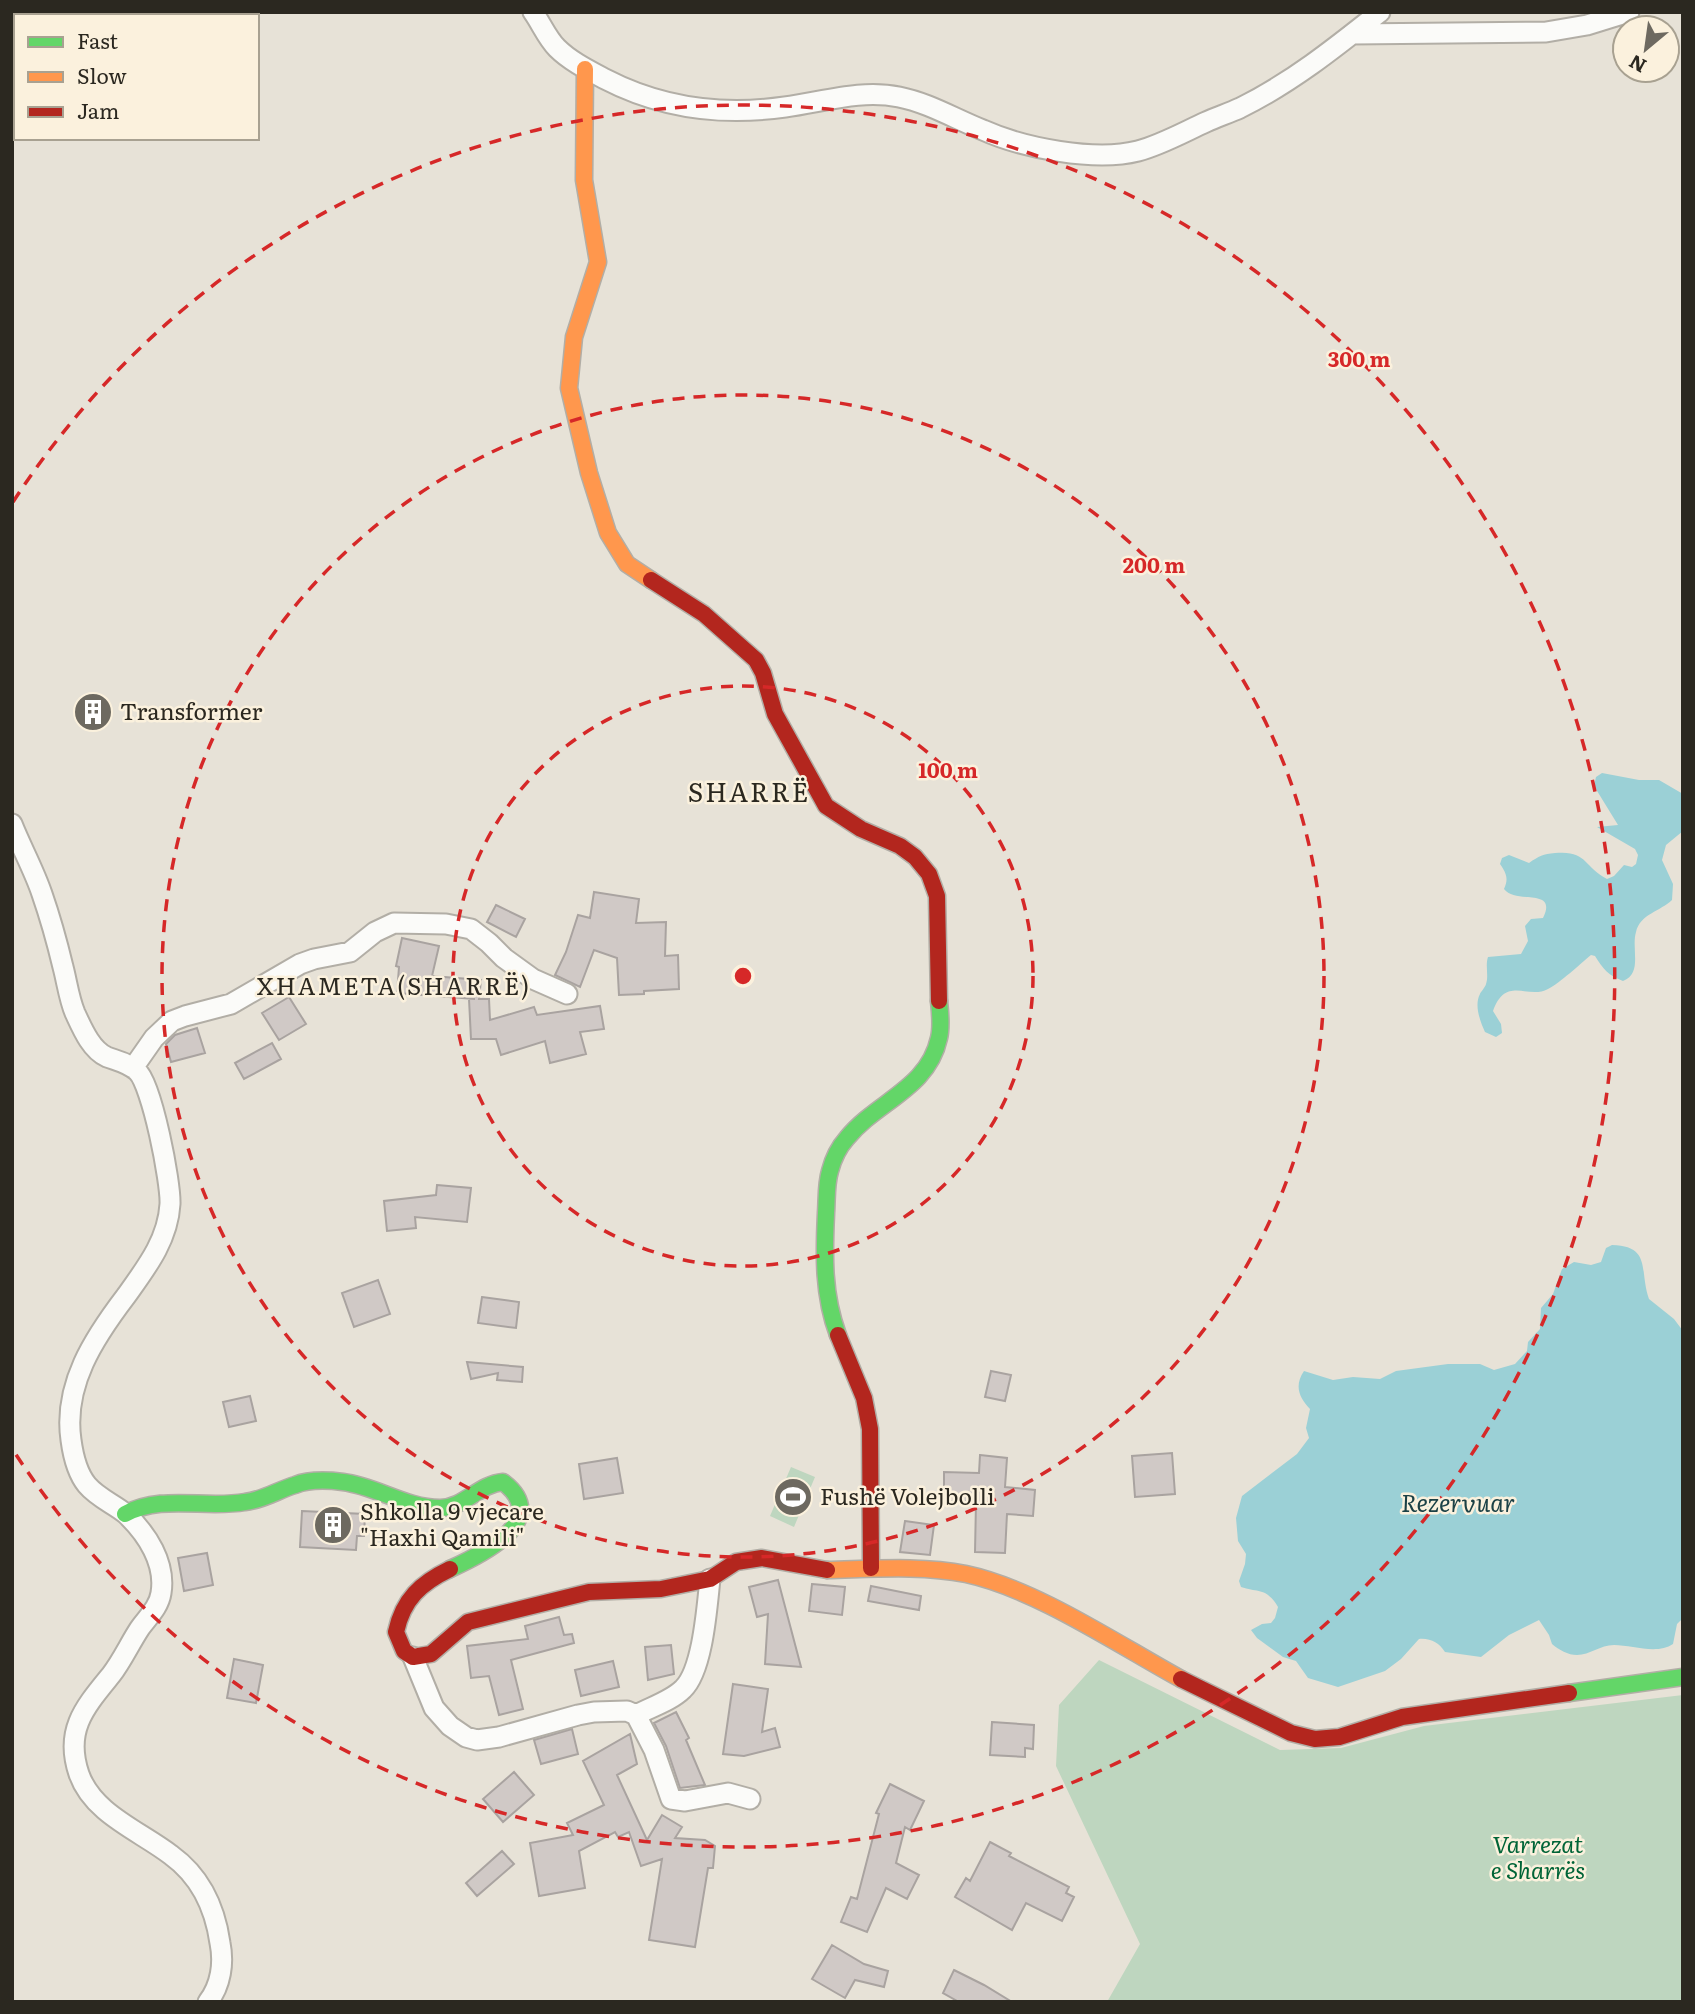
<svg xmlns="http://www.w3.org/2000/svg" width="1695" height="2014" viewBox="0 0 1695 2014" font-family="Literata,serif">
  <style>
    .green { fill: #bed6bf }
    .water { fill: #9bd0d6 }
    .building { fill: #d0c9c6; stroke: #a9a3a0; stroke-width: 2 }
    .lines { fill: none; stroke-linecap: round; stroke-linejoin: round }
    .street-casing { stroke: #b2aea6; stroke-width: 23 }
    .fast-casing { stroke: #b2aea6; stroke-width: 19 }
    .slow-casing { stroke: #b2aea6; stroke-width: 19 }
    .jam-casing { stroke: #b2aea6; stroke-width: 19 }
    .street { stroke: #fbfbf9; stroke-width: 19 }
    .fast { stroke: #63d668; stroke-width: 16 }
    .slow { stroke: #ff974d; stroke-width: 16 }
    .jam { stroke: #b3261e; stroke-width: 16 }
    .ring { fill: none; stroke: #d62828; stroke-width: 3.5; stroke-dasharray: 12 9 }
    .labels { text-anchor: middle; stroke-width: 5; stroke-linejoin: round; paint-order: stroke }
    .poi-label { font-size: 23px; fill: #2b2820; stroke: #fbf1dd; text-anchor: start }
    .park-label { font-size: 23px; font-style: italic; fill: #006437; stroke: #fbf1dd }
    .neighbourhood-label { font-size: 24px; letter-spacing: 2px; fill: #2b2820; stroke: #fbf1dd }
    .water-label { font-size: 24px; font-style: italic; fill: #1b4146; stroke: #fbf1dd }
    .quarter-label { font-size: 26px; letter-spacing: 2px; fill: #2b2820; stroke: #fbf1dd }
    .centre { fill: #d62828; stroke: #fbf1dd; stroke-width: 3.5 }
    .ring-label { font-size: 21px; text-anchor: middle; font-weight: bold; fill: #d62828; stroke: #fbf1dd; stroke-width: 5; stroke-linejoin: round; paint-order: stroke }
  </style>
  <rect width="100%" height="100%" fill="#e7e2d7"/>
  <path class="green" d="M791,1467L815,1477L794,1527L770,1516Z
    M1099,1660L1280,1750L1341,1748L1424,1726L1683,1695V2002H1107L1140,1944L1056,1766L1059,1705Z"/>
  <path class="water" d="M1602,773L1639,780H1659L1683,794V831L1666,845L1662,860L1673,884L1672,900C1661,911 1640,914 1636,932C1631,949 1643,973 1623,981C1608,975 1603,969 1595,956L1591,955C1580,964 1560,983 1548,989C1528,1000 1506,975 1493,1011L1501,1024L1502,1033L1496,1037L1485,1032C1480,1021 1474,1005 1480,994C1480,993 1486,986 1486,984C1489,976 1485,966 1488,957L1521,954L1528,941L1525,926L1531,919L1543,918C1558,887 1516,905 1504,889C1509,878 1506,873 1500,864L1502,858L1509,855L1529,863C1539,856 1543,854 1555,853C1587,850 1583,866 1607,879L1614,876L1624,865L1632,867L1636,864L1638,855L1635,849L1597,827L1618,825L1594,786L1596,777Z
    M1612,1245C1652,1246 1639,1271 1649,1299L1674,1319L1683,1331V1618L1677,1624L1673,1644C1657,1655 1632,1645 1614,1645C1600,1645 1590,1655 1577,1655C1568,1655 1559,1650 1552,1644L1549,1635L1539,1620L1509,1635L1481,1657L1445,1652C1439,1643 1431,1638 1419,1639L1401,1659L1385,1671L1338,1687L1308,1678L1296,1661L1283,1657L1257,1638L1251,1630L1262,1624L1271,1623L1275,1618L1278,1607C1266,1587 1259,1593 1241,1587L1239,1581L1245,1564L1246,1554L1238,1541L1236,1518L1242,1496L1297,1454L1309,1438L1306,1428L1310,1409C1299,1397 1294,1386 1304,1371L1333,1380L1353,1377L1380,1379L1396,1371L1448,1364H1480L1494,1370L1515,1364L1527,1351L1528,1342L1540,1329L1541,1308L1553,1294L1562,1269L1574,1262L1591,1265L1601,1262L1606,1248Z"/>
  <path class="building" d="M594,892L639,899L636,923L666,922L665,956L678,955L679,989L644,991V994L619,995L617,958L594,950L580,987L555,975L566,952L578,915L590,918Z
    M496,905L525,919L516,937L487,922Z
    M402,938L439,946L432,976L481,980L479,999H489L490,1020L534,1007L537,1015L600,1006L604,1029L580,1032L586,1054L550,1063L545,1041L501,1055L496,1039H471L469,999H475L397,993L399,967L396,966Z
    M289,997L306,1024L279,1040L262,1013Z
    M197,1028L205,1053L171,1062L166,1044L175,1035Z
    M272,1043L281,1059L244,1079L235,1063Z
    M437,1185L471,1188L467,1222L415,1217L416,1228L387,1231L384,1201L436,1195Z
    M378,1280L390,1314L354,1327L342,1293Z
    M482,1297L519,1302L516,1328L478,1323Z
    M467,1362L523,1367L522,1382L497,1380L498,1373L471,1379Z
    M991,1371L1011,1375L1005,1401L985,1397Z
    M250,1396L256,1421L229,1427L223,1402Z
    M1172,1453L1175,1494L1135,1497L1132,1456Z
    M980,1455L1007,1458L1005,1487L1035,1490L1033,1516L1007,1514L1005,1553L975,1552L976,1502L944,1501V1472L979,1473Z
    M617,1458L623,1493L584,1499L579,1464Z
    M302,1511L365,1514L364,1536H357L356,1550L300,1547Z
    M905,1521L934,1525L930,1555L900,1552Z
    M207,1553L213,1585L184,1591L178,1558Z
    M778,1580L801,1667L765,1664L768,1614L757,1617L749,1587Z
    M812,1584L845,1587L842,1615L809,1611Z
    M871,1586L921,1596L919,1610L868,1601Z
    M559,1617L564,1635L572,1634L574,1643L511,1660L523,1709L499,1715L489,1676L471,1678L467,1646L528,1639L525,1626Z
    M671,1645L674,1674L648,1680L645,1647Z
    M234,1659L263,1665L256,1703L227,1698Z
    M613,1661L619,1687L581,1696L575,1670Z
    M733,1684L768,1689L762,1732L775,1728L780,1747L744,1756L723,1754Z
    M676,1712L689,1738L686,1740L705,1785L680,1788L666,1746L654,1723Z
    M992,1722L1034,1725L1033,1749L1025,1748V1757L990,1755Z
    M572,1729L578,1754L541,1764L534,1740Z
    M630,1734L637,1764L617,1775L647,1840L662,1815L682,1827L675,1838L705,1840L715,1846L713,1868H708L695,1947L649,1940L662,1859L641,1866L629,1832L618,1837L615,1832L579,1851L585,1888L539,1896L530,1843L573,1835L567,1823L604,1805L583,1761Z
    M514,1772L534,1795L503,1822L483,1799Z
    M890,1784L924,1801L910,1830L905,1827L896,1863L919,1875L907,1899L886,1888L867,1932L841,1922L851,1897L857,1899L879,1814L876,1813Z
    M990,1842L1011,1853L1009,1856L1069,1887L1066,1893L1074,1897L1062,1921L1026,1903L1012,1930L955,1897L966,1878L970,1881Z
    M502,1851L514,1864L477,1896L466,1883Z
    M832,1945L864,1964L888,1971L884,1987L855,1980L845,1998L812,1979Z
    M954,1970L984,1985L1012,2002H959L943,1993Z"/>
  <g class="lines">
    <defs>
      <path id="street" d="M533,12C541,23 547,38 557,48C570,61 588,70 605,79C661,108 722,116 785,107C823,102 861,89 899,97C929,103 955,119 983,130C1023,148 1095,162 1138,151C1161,145 1184,132 1206,122C1217,117 1229,113 1240,108C1291,83 1336,47 1380,12
        M1352,34L1546,32L1587,25L1629,12
        M12,824C21,847 34,870 42,894C50,917 57,942 63,967C67,982 69,999 75,1013C82,1028 91,1050 107,1057C118,1061 128,1063 137,1071C152,1084 171,1183 170,1204C168,1240 146,1268 126,1296C94,1338 63,1385 71,1440C73,1455 78,1474 87,1485C98,1498 114,1504 126,1514C147,1534 166,1563 161,1593C159,1607 148,1617 140,1628C130,1643 122,1661 111,1675C85,1707 64,1730 79,1774C93,1814 140,1831 171,1855C200,1876 215,1908 220,1943C224,1963 221,1985 208,2002
        M133,1068L154,1038L172,1021L185,1016L231,1004L300,964L314,959L350,952L375,932L394,923L446,924L471,929L489,943L504,958L533,979L567,994
        M413,1657L434,1708L450,1726L466,1737L477,1740L499,1737L578,1715L594,1712L627,1711L636,1715L654,1750L671,1799L685,1801L728,1793L750,1799
        M636,1715C651,1707 671,1701 683,1689C703,1670 707,1606 710,1579"/>
      <path id="fast" d="M838,1335C823,1295 824,1255 826,1213C827,1199 826,1184 830,1171C833,1159 839,1147 847,1138C877,1101 928,1089 939,1038C942,1026 940,1012 939,1001
        M125,1514C162,1494 205,1509 245,1502C264,1500 278,1490 295,1485C310,1479 327,1480 343,1482C376,1486 406,1508 440,1508C464,1508 479,1484 503,1482C553,1520 481,1555 450,1569
        M1569,1693L1683,1677"/>
      <path id="slow" d="M585,69L584,180L598,262L574,337L569,388L589,473L608,533L627,564L651,580
        M827,1570C873,1569 921,1565 966,1574C1036,1589 1117,1644 1181,1679"/>
      <path id="jam" d="M651,580L704,614L756,660L763,673L775,714L826,806L861,829L900,846L915,857L929,874L937,896L939,1001
        M838,1335L864,1398L870,1429L871,1568
        M450,1569C421,1583 403,1599 396,1632L404,1651L413,1657L431,1654L468,1622L589,1592L661,1589L710,1579L736,1562L762,1558L827,1570
        M1181,1679L1291,1733L1315,1739L1339,1737L1402,1717L1569,1693"/>
    </defs>
    <use href="#street" class="street-casing"/>
    <use href="#fast" class="fast-casing"/>
    <use href="#slow" class="slow-casing"/>
    <use href="#jam" class="jam-casing"/>
    <use href="#street" class="street"/>
    <use href="#fast" class="fast"/>
    <use href="#slow" class="slow"/>
    <use href="#jam" class="jam"/>
  </g>
  <g class="ring">
    <circle cx="743" cy="976" r="290"/>
    <circle cx="743" cy="976" r="581"/>
    <path d="M13 502A871 871 0 1 1 13 1450"/>
  </g>
  <defs>
    <symbol id="building-disc" viewBox="-11 -11 22 22"><circle r="9.5" fill="#6d6960" stroke="#fbf1dd"/><path d="M-4-6H4V6H1V3H-1V6H-4ZM-2.5-4.3h1.7v1.8h-1.7ZM.8-4.3h1.7v1.8H.8ZM-2.5-1h1.7V.8h-1.7ZM.8-1h1.7V.8H.8Z" fill="#fff"/></symbol>
    <symbol id="stadium-disc" viewBox="-11 -11 22 22"><circle r="9.5" fill="#6d6960" stroke="#fbf1dd"/><path d="M0-5a6.5 5 0 1 0 0 10a6.5 5 0 1 0 0-10ZM-3.5-1.8h7v3.6h-7Z" fill="#fff"/></symbol>
  </defs>
  <g fill-rule="evenodd">
    <use href="#building-disc" x="71" y="690" width="44" height="44"/>
    <use href="#stadium-disc" x="771" y="1475" width="44" height="44"/>
    <use href="#building-disc" x="311" y="1503" width="44" height="44"/>
  </g>
  <g class="labels">
    <g class="poi-label">
      <text x="120" y="720">Transformer</text>
      <text x="820" y="1505">Fushë Volejbolli</text>
      <text x="360" y="1520">Shkolla 9 vjecare<tspan x="360" dy="26">"Haxhi Qamili"</tspan></text>
    </g>
    <g class="park-label">
      <text x="1538" y="1853">Varrezat<tspan x="1538" dy="26">e Sharrës</tspan></text>
    </g>
    <g class="neighbourhood-label">
      <text x="394" y="995">XHAMETA(SHARRË)</text>
    </g>
    <g class="water-label">
      <text x="1458" y="1512">Rezervuar</text>
    </g>
    <g class="quarter-label">
      <text x="749" y="802">SHARRË</text>
    </g>
  </g>
  <circle cx="743" cy="976" r="10" class="centre"/>
  <g class="ring-label">
    <text x="1359" y="367">300 m</text>
    <text x="1154" y="573">200 m</text>
    <text x="948" y="778">100 m</text>
  </g>
  <rect width="1695" height="2014" fill="none" stroke="#2b2820" stroke-width="28"/>
  <rect x="14" y="14" width="245" height="126" fill="#fbf1dd" stroke="#a8a191" stroke-width="2"/>
  <rect x="28" y="37" width="35" height="10" fill="#63d668" stroke="#a8a191" stroke-width="2"/>
  <text x="77" y="49" font-size="21" fill="#2b2820">Fast</text>
  <rect x="28" y="72" width="35" height="10" fill="#ff974d" stroke="#a8a191" stroke-width="2"/>
  <text x="77" y="84" font-size="21" fill="#2b2820">Slow</text>
  <rect x="28" y="107" width="35" height="10" fill="#b3261e" stroke="#a8a191" stroke-width="2"/>
  <text x="77" y="119" font-size="21" fill="#2b2820">Jam</text>
  <g transform="translate(1646 49) rotate(209)"><circle r="33" fill="#fbf1dd" stroke="#a8a191" stroke-width="2"/>
  <path d="M0-5L12 26L0 18L-12 26Z" fill="#6d6960"/>
  <text y="-10" font-size="19" font-weight="bold" text-anchor="middle" fill="#2b2820">N</text>
  </g>
</svg>
